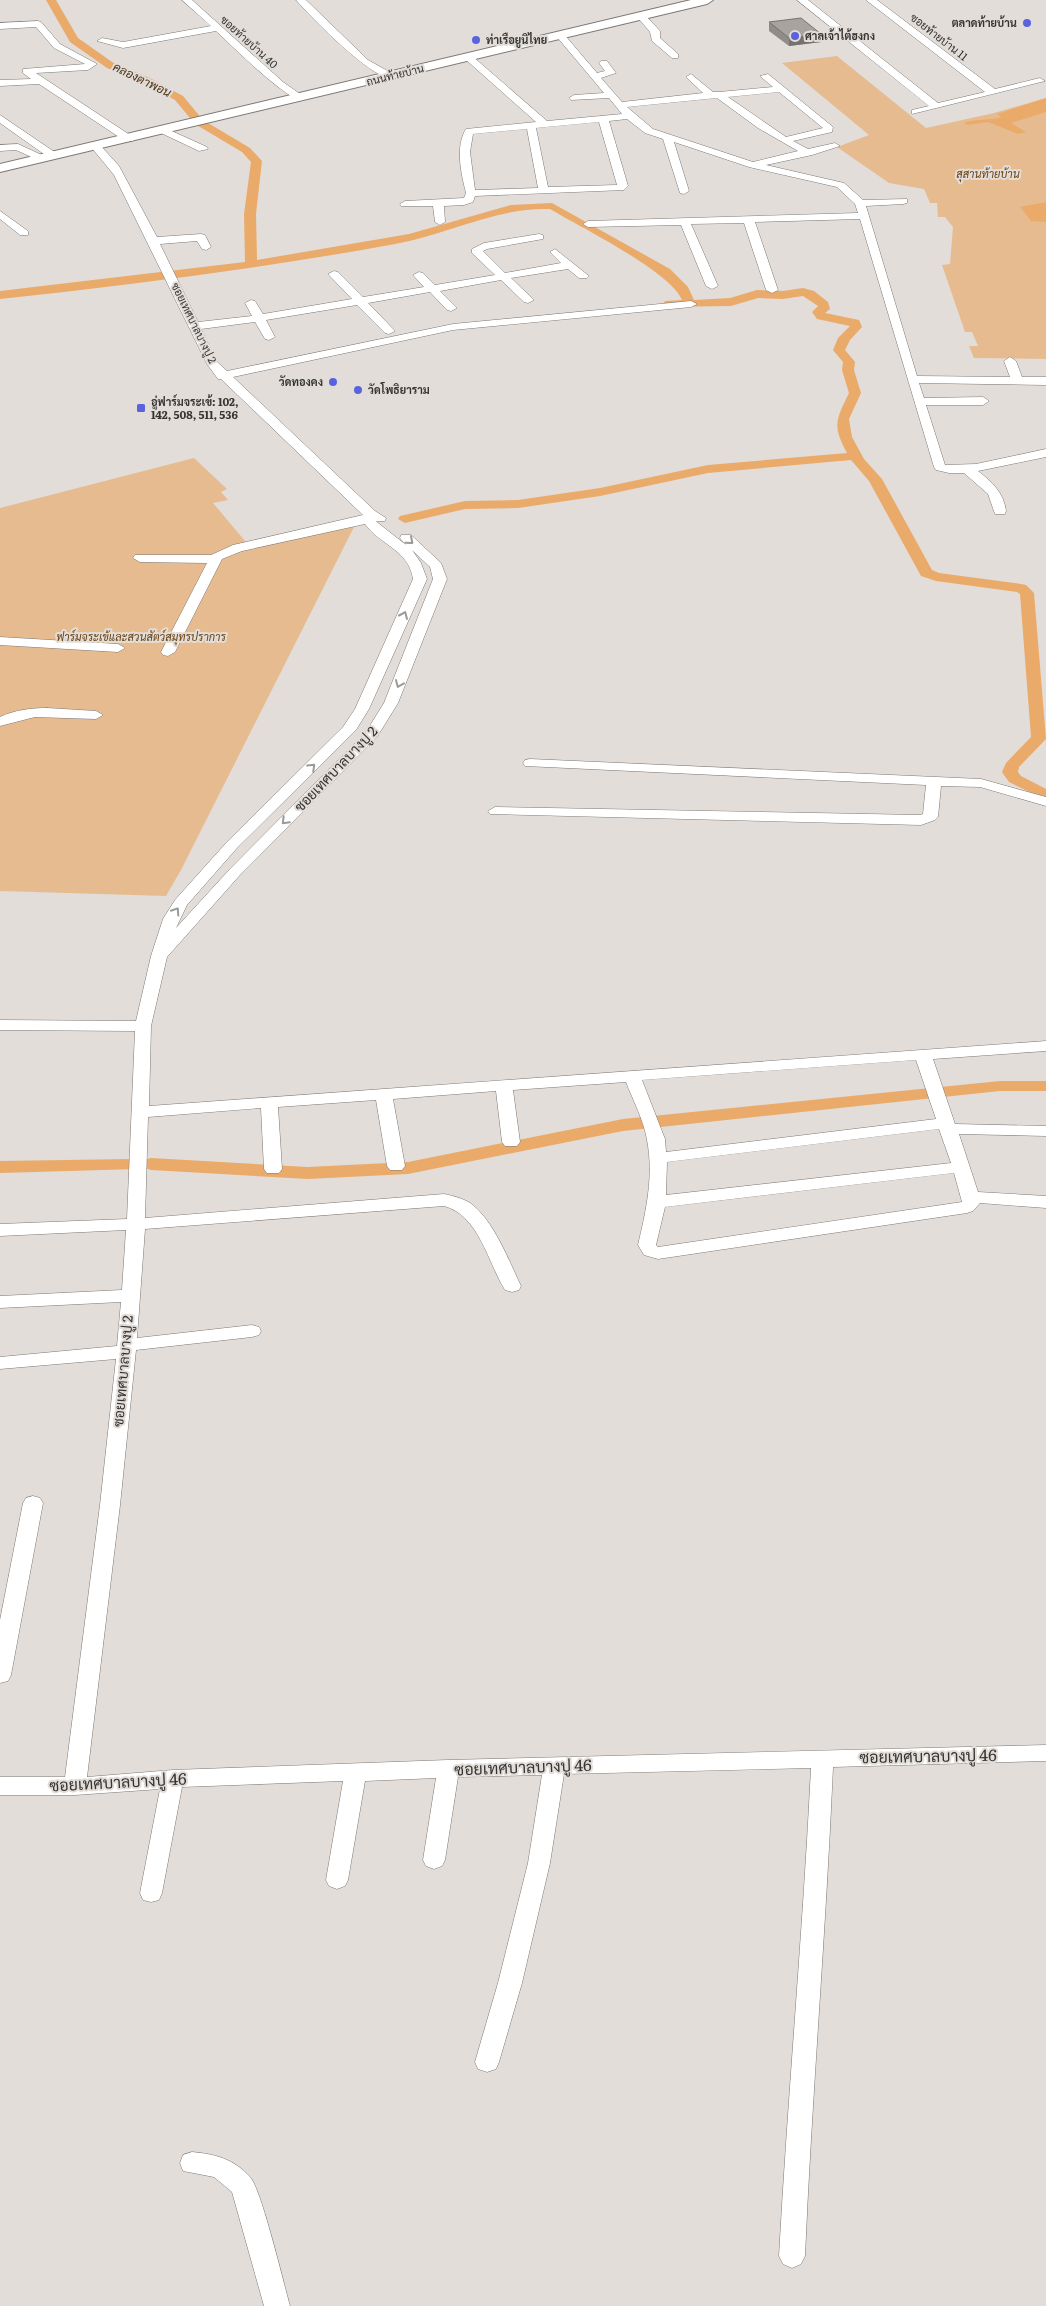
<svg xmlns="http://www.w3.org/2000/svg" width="1046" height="2306" viewBox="0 0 1046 2306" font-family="Literata,Sarabun,serif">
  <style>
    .green { fill: #e7bb90 }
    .water { fill: #eaaa6a }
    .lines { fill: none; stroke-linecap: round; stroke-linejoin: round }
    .canal { fill: #eaaa6a; fill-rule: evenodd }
    .street-casing { stroke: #7c7874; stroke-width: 1 }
    .secondary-casing { stroke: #7c7874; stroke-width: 2 }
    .street { fill: #fff; fill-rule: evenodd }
    .secondary { fill: #fff; fill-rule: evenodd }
    .wall { fill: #908c8a }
    .shaded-wall { fill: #757270 }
    .building { fill: #a7a3a0; stroke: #757270 }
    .oneway { stroke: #9a9a98 }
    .poi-dot { fill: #5a63db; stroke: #e2ddd9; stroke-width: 2 }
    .labels { text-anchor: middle; stroke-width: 4; stroke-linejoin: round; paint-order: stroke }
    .far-poi-label { font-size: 11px; font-weight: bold; fill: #353432; stroke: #e2ddd9; text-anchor: start }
    .far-street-label { font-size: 11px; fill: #353432; stroke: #e2ddd9 }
    .far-park-label { font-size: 11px; font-style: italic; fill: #6b4210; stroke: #e2ddd9 }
    .far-water-label { font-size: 12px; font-style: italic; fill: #50351a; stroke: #e2ddd9 }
    .street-label { font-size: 14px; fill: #353432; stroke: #e2ddd9 }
    .near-street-label { font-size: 16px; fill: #353432; stroke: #e2ddd9 }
  </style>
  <rect width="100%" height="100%" fill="#e2ddd9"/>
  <path class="green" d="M837,56L926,128L994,113L1046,98V359L974,358L969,346H978L972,332H965L942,265L950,264L953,227L945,217H938L937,203H930L924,189L889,183L837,147L869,135L782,63Z
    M194,458L227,489L221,492L228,500L213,503L251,548L355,525L181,870L166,896L0,891V508Z"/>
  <path class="water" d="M1046,98V112L1011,123L1026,132L1018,134L988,122L967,125L964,123C977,118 990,121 1001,117L997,114Z
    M1046,202V222L1031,221L1020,207Z"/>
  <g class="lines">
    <path class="canal" d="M46,0H56L78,38L115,64L150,78L183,96L203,120L250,148L262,161L256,214L257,260L409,234L511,205L552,203L670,269L688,287L694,300L730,298L757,290L783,291L803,288L814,291L828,302L830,309L825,313L859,320L862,327L850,340L845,350L855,362L854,370L861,393L849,419L852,437L864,459L882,479L932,570L939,573L1021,584L1026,585L1034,593L1046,739L1019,767L1018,772L1021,776L1046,789V800L1009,782L1002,772L1006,763L1031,737L1020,594L1017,592L936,581L921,576L869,481L851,460L708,473L600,496L518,508L465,509L405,523L398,519L400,516L465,501L518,500L600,488L708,465L847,453C832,425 836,420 849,393L842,370L843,362L833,350L838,338L850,326L817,319L812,312L818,306L803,296L783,299L758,298L731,306L665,307L663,304L665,301L682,300C670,271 580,227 550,209C496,207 447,235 395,244C264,268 132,285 0,299V291L245,262L244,214L251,162L242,152L195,124L175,100L142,82L107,68L70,42Z
      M1000,1081H1046V1091H1000L623,1131L408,1174L308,1179L151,1170L144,1168L142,1164L144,1160L151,1158L308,1167L408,1162L623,1119Z
      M130,1159L137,1161L139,1165L137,1169L0,1173V1161Z"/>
    <defs>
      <path id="street" d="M182,0H192L283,82L303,96V100C289,103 229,43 216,31L123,48L97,41L102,38L123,42L211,26Z
        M296,0H306L368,60L393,74V78C374,82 310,16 296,0Z
        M797,0H808L938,103L985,92L866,0H877L995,89L1040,78L1045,81L912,114V110L929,106Z
        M638,14H644L660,31V38L678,54V58H672L652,41L650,32L638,18Z
        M38,21L41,22L60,44L97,64L88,70L36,73L133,137V141H125L39,84L0,86V80L31,79L23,73V69L85,64L54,48L36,27L0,29V23Z
        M557,33H563L597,73L605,71L599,63L601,61H607L616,73L601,78L622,102L703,93L686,77L691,74L713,92H719L773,87L760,76L768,74L833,127L832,132L793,141L808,149L835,143L840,146L812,155L766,165L844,183L863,200L907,199V203L903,204L866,206L917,376L1010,377L1004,361L1010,357L1016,361L1022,377H1046V385L919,383L924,398L983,397L989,401L983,405H926L945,465L976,464L1046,449V457L978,471C992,482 1004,493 1006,511L1005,514H995L988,494L964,473H949L936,470L934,467L860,219L755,222L778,290L772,293L766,290L744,223L691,224L718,286L712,289L706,286L681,225L588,227L583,224L588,221L858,213L855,204L837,187L749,167L674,142L689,191L684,194L680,193L663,139L645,133L627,119L609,121L628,186L624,190L475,196L473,202L464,205L444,206L445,222L440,225L435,222L433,206H401L400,204L405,201L464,198L466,193C461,173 455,147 466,129L536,122L465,59V55H471L547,121L622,114L609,98L571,100L569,98L574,95L604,93L557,37ZM779,92L823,128L786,137L728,97ZM717,98L758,128L798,151L753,162L653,129L627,107ZM599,122L617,185L548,187L536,128ZM527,129L538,188L475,190L470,152L473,134Z
        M0,115L56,153V157H48L0,123Z
        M165,128L207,147L208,149L199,151L161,133V129Z
        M18,144L44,156L45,158L40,161L16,150L0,151V145Z
        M96,144L100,145L119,166L157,237L201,234L205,235L211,247L206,250L202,249L197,241L160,244L198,322L252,316L245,303L251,300L255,301L263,314L352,299L328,274L334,271L338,272L363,297L424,287L413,275L419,272L423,273L435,285L495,275L472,253V249L484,243L539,234L543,235V239L487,249L483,251L505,273L561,263L550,252L555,249L589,276L587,278H579L568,269L511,278L534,300L528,303L524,302L501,280L440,291L457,308L451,311L447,310L430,292L368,303L395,331L389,334L385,333L357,305L266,320L275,337L269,340L265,339L255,322L201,329L216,361L227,371L453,324L691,301L697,304L691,307L453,330L233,377L375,511L386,518L385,521H376L378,523L406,545L400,538L401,535H411L441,563L447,579L398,703L377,737L240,875L167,957L151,1026L149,1106L1046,1041V1051L933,1059L955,1124L1046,1126V1136L959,1134L978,1192L1046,1196V1208L980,1203L973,1211L967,1213L658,1259L644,1255L638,1245C646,1211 654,1176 647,1140C644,1121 633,1100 626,1082L513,1090L520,1142L517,1146H505L502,1142L496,1091L393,1099L405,1166L402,1170H390L387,1166L376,1100L278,1107L282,1169L279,1173H267L264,1169L261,1108L148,1117L145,1218L444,1194C453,1196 462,1198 470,1203C493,1219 509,1261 521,1286L519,1290L512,1292L505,1290C488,1263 479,1215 444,1206L145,1229L137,1338L252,1325L259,1327L261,1331L259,1335L252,1337L136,1350L120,1505L87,1777L173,1770L448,1760L1046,1745V1761L833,1767C826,1930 812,2093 805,2256L801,2264L792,2268L783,2264L779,2256C788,2093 803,1931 811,1768L564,1774L550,1863L522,1983L499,2062L496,2069L487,2072L478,2069L475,2062L498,1983L528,1863L542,1775L458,1777L445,1860L442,1866L434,1869L426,1866L423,1860L436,1778L365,1781L348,1880L345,1886L337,1889L329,1886L326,1880L343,1781L182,1787L162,1893L159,1900L151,1902L143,1900L140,1893L160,1789L75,1795H0V1777H65L100,1505L116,1359L0,1369V1357L117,1346L121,1302L0,1308V1296L122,1290L126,1230L0,1236V1224L127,1219L135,1031L0,1030V1020L136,1021L151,956L163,919L175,900L227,842L343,727L355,709L413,579C409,550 380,545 365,524L242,551L222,559L175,652L168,656L163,655L161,652L207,563L140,562L133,558L135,555H211L233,545L363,515L221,379H218L207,364L114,175L91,147ZM412,550L430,567L433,579L384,703L366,732L230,869L176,928L187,905L237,848L356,730L369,709L427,579L421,563ZM916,1060L936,1119L666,1152L665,1139L642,1080ZM939,1129L951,1163L666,1195L667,1162ZM954,1173L962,1202L658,1247L656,1245L665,1207Z
        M0,211L28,231V235H20L0,219Z
        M0,637L118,644L125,648L118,652L0,645Z
        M47,708L96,711L103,715L96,719L35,717L0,726V717C15,710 31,708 47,708Z
        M530,759L981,779L1046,797V806L980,787L941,786L938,817L935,820L921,825L490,814L488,811L495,807L920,815L923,814L926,785L525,766L523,763L525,760Z
        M33,1496L40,1498L43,1503L11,1675L8,1681L0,1683V1620L23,1503L26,1498Z
        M192,2152C215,2154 234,2159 250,2177C261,2188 284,2285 290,2306H264L232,2192L214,2177L183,2171L180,2163L183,2155Z"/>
      <path id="secondary" d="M691,0H713L707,4L0,172V164Z"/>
    </defs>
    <use href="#street" class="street-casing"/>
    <use href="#secondary" class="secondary-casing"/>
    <use href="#street" class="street"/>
    <use href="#secondary" class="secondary"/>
  </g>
  <path class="wall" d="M769,22L821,34V42L789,46L769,31Z"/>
  <path class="shaded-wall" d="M821,34V42L789,46V38Z"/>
  <path class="building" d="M801,18L821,34L789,38L769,22Z"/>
  <defs><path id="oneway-chevron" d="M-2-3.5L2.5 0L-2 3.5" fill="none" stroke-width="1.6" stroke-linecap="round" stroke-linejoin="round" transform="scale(1.25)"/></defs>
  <g class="oneway">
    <use href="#oneway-chevron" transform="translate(410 541) rotate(41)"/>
    <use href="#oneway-chevron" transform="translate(404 615) rotate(-66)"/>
    <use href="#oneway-chevron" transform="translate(399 684) rotate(113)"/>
    <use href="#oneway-chevron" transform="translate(312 767) rotate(-44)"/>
    <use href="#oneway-chevron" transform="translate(285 821) rotate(135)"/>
    <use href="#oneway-chevron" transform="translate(176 911) rotate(-57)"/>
  </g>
  <g class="poi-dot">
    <circle cx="1027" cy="23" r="5"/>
    <circle cx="795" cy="36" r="5"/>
    <circle cx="476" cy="40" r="5"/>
    <circle cx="333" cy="382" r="5"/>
    <circle cx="358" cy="390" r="5"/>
    <rect x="136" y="403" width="10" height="10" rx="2.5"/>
  </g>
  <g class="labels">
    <g class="far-poi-label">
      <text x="1017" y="27" text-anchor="end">ตลาดท้ายบ้าน</text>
      <text x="805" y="40">ศาลเจ้าไต้ฮงกง</text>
      <text x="486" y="44">ท่าเรือยูนิไทย</text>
      <text x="323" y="386" text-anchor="end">วัดทองคง</text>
      <text x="368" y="394">วัดโพธิยาราม</text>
      <text x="151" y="406">อู่ฟาร์มจระเข้: 102,<tspan x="151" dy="13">142, 508, 511, 536</tspan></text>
    </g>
    <g class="far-street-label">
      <text transform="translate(939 37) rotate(38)" y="4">ซอยท้ายบ้าน 11</text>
      <text transform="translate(249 42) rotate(42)" y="4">ซอยท้ายบ้าน 40</text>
      <text transform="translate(395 75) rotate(-14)" y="4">ถนนท้ายบ้าน</text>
      <text transform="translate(194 323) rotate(64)" y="4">ซอยเทศบาลบางปู 2</text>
    </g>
    <g class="far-park-label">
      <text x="988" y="178">สุสานท้ายบ้าน</text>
      <text x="141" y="641">ฟาร์มจระเข้และสวนสัตว์สมุทรปราการ</text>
    </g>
    <g class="far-water-label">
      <text transform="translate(142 80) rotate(26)" y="4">คลองตาพอน</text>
    </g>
    <g class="street-label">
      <text transform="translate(336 769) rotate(-46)" y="5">ซอยเทศบาลบางปู 2</text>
      <text transform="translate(123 1371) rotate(-85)" y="5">ซอยเทศบาลบางปู 2</text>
    </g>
    <g class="near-street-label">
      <text transform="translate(928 1756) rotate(-1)" y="6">ซอยเทศบาลบางปู 46</text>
      <text transform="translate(523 1767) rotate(-2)" y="6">ซอยเทศบาลบางปู 46</text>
      <text transform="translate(118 1782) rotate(-3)" y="6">ซอยเทศบาลบางปู 46</text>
    </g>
  </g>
</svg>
